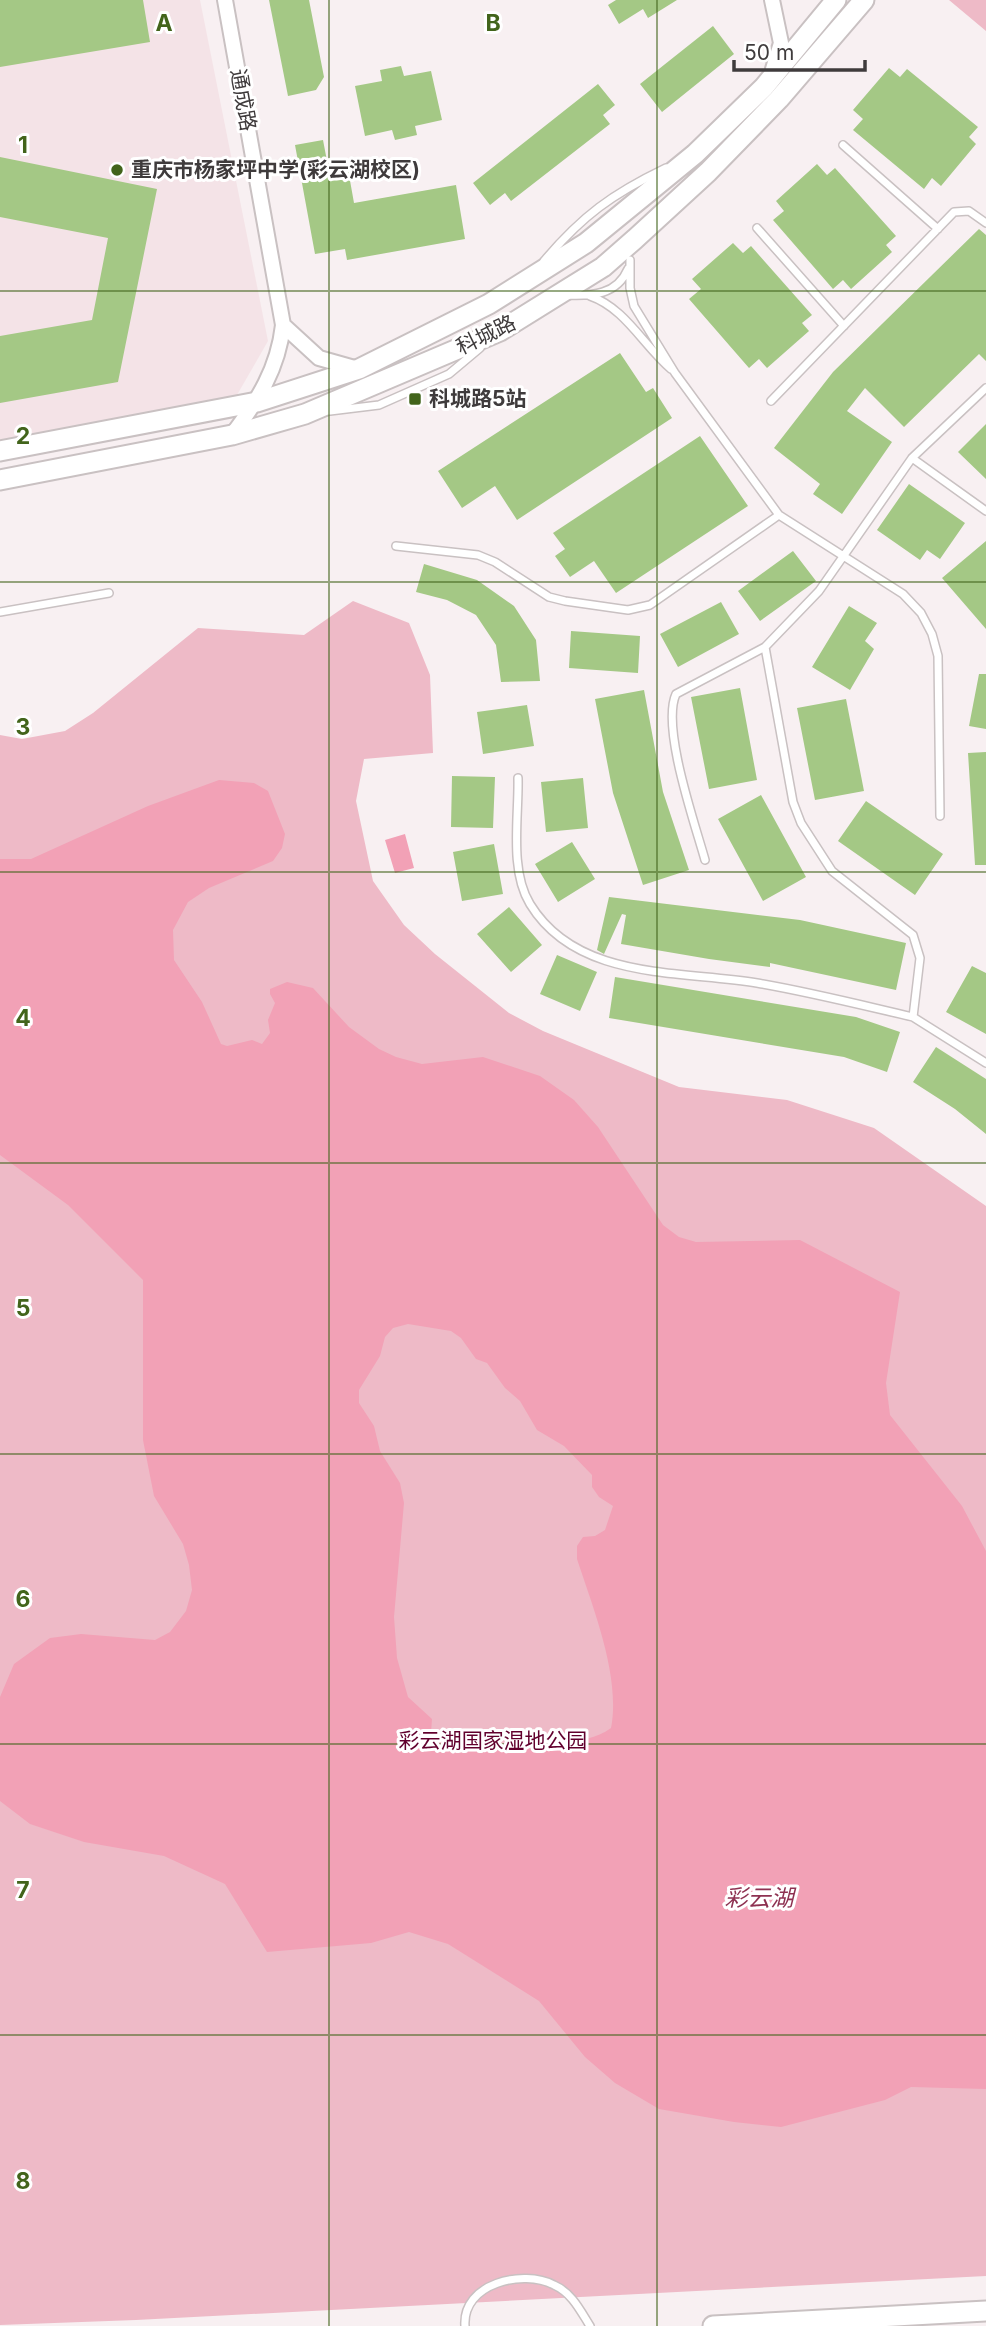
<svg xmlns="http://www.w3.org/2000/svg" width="986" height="2326" viewBox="0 0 986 2326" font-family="Inter,'Noto Sans SC',sans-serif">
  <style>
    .built { fill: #f4e3e7 }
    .green { fill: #eebac7 }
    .water { fill: #f2a1b6; fill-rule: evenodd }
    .building { fill: #a4c885 }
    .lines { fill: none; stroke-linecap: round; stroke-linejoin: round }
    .lane-casing { stroke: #c9c1c2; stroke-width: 10 }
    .street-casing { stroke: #c9c1c2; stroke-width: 18 }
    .secondary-casing { stroke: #c9c1c2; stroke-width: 23 }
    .lane { stroke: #fff; stroke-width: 7 }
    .street { stroke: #fff; stroke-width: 14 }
    .secondary { stroke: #fff; stroke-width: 19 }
    .grid { fill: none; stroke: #42641b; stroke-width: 2; stroke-opacity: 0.55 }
    .poi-dot { fill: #42641b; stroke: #fff; stroke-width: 2.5 }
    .labels { text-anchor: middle; stroke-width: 6; stroke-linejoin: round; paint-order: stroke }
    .street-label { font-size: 21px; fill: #3f3b3c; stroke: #fff }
    .poi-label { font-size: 21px; font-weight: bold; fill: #3f3b3c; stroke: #fff; text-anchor: start }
    .park-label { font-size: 21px; fill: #61002d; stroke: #fff }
    .water-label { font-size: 23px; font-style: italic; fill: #8e3151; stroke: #fff }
    .grid-label { font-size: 23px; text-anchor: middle; font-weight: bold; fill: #42641b; stroke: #fff; stroke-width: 6; stroke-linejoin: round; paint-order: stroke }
  </style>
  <rect width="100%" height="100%" fill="#f8f0f2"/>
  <path class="built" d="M0,0H200L268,341L237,395L0,440Z"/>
  <path class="green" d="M949,0H986V31Z
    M353,601L409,623L430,675L433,753L364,759L356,801L373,881L404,925L435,954L509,1013L543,1031L679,1087L787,1100L874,1128L986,1206V2276L136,2320L0,2325V735L22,739L65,731L93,713L198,628L304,635Z"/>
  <path class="water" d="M219,780L254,783L268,791L285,834L282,848L273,861L209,888L188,902L173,930L174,960L202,1002L221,1044L227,1046L252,1040L262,1044L270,1033L268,1020L275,1003L270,994V989L287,982L313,988L349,1027L379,1049L396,1057L422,1064L483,1057L540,1076L574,1100L598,1127L663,1225L679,1237L696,1242L800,1240L900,1292L886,1383L890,1415L962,1506L986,1551V2089L911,2087L885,2100L781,2127L734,2122L659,2109L615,2083L585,2057L539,2001L448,1944L409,1932L371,1943L267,1952L225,1884L164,1856L84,1842L30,1824L0,1801V1697L14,1664L50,1638L81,1634L155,1640L170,1632L186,1611L192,1590L189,1565L183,1544L154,1496L143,1440V1280L68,1205L0,1155V859H31L148,806ZM408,1324L451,1331L461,1338L476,1359L487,1363L505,1388L520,1401L537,1430L564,1446L592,1475V1487L599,1497L613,1506L605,1530L595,1536L583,1537L577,1546V1559C593,1608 621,1677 611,1728C582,1749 549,1737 515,1741C505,1742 502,1751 490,1749C476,1745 465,1734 450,1730L436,1738L431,1733L432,1719L408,1697L397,1658L394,1617L404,1503L400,1483L380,1451L374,1426L359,1403V1390L380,1356L385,1337L393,1328Z
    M405,834L414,868L395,873L385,840Z"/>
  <path class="building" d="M0,0H143L150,42L0,67Z
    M269,0H309L324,77L316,90L288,96Z
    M616,0H677L648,18L643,9L619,24L608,5Z
    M713,26L734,54L662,112L640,84Z
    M401,66L404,76L431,71L442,120L415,126L417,135L395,140L392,130L365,136L355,86L382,81L380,70Z
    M889,68L900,77L907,69L978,127L969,137L976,144L941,186L932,178L924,189L853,130L863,119L853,110Z
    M598,84L615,105L603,115L610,124L511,201L505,193L490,205L473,183Z
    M323,140L327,161L346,158L354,203L456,185L465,239L347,260L345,249L315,254L295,145Z
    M0,157L157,189L118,382L0,403V336L92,320L108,238L0,217Z
    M817,164L827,175L835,168L896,236L886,245L892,252L851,289L843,280L833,289L773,220L784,211L776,201Z
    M979,229L986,235V361L979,354L904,427L865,388L847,411L892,442L842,514L813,494L820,484L774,448L833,372Z
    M733,243L743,253L751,246L812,315L802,323L809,331L767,368L759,359L749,368L689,299L701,289L692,279Z
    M620,353L646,392L653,388L672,418L517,520L495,486L462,508L438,471Z
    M986,424V479L958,452Z
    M700,436L748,506L616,593L594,561L570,577L555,556L565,549L553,533Z
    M909,484L965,523L940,559L927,550L920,560L877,530Z
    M986,541V629L942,578Z
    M793,551L816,581L760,621L738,591Z
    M424,564L477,580L514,606L536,640L540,681L501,682L496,645L476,615L447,600L416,592Z
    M721,602L739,634L678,667L660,634Z
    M849,606L877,623L865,641L874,649L850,690L812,667Z
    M571,631L640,636L638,673L569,668Z
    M979,674H986V729L969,726Z
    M740,688L757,780L709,789L691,697Z
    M644,690L663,792L689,870L643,885L613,793L595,699Z
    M846,699L864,791L815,800L797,708Z
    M527,705L534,746L483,754L477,712Z
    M986,752V865H975L968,753Z
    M452,776L495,777L493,828L451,827Z
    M583,778L588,828L546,832L541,782Z
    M761,795L806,877L763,901L718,819Z
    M866,801L943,854L915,895L838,841Z
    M572,842L595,879L558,902L535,864Z
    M494,844L503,894L462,901L453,852Z
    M609,897L800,920L906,943L896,990L770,963V967L709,959L621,944L626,915L622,914L604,954L597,950Z
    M509,907L542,945L511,972L477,934Z
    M557,955L597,972L580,1011L540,994Z
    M972,966L986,973V1034L946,1012Z
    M615,977L856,1017L900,1032L887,1072L844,1057L609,1018Z
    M936,1047L986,1079V1134L955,1109L913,1082Z"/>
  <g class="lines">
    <defs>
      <path id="lane" d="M843,145L938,229
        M757,228L844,326
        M630,260V288L634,306L675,373L779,515L903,594L921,613L932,634L938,656L940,816
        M544,261C582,216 612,194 666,168
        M567,295C592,296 617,295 628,269
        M590,296C625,308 643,345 671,369
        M771,401L954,212L969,211L986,223
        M330,411L379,405L449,374L480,348
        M912,458L986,511
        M396,546L478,555L495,562L549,597L565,601L628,610L650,605L779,515
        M0,612L109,593
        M765,647L793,802L801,823L832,871L913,935L920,958L913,1017L986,1063
        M518,778C519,816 509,870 530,904C577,981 680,970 757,983C810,992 861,1005 913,1017
        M705,860C695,824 661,727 676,694L765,647L819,591L912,458L986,388
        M465,2326C462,2283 523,2269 554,2285C572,2293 580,2310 590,2326"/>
      <path id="street" d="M225,0L283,325C278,369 258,400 232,435
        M772,0L781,43L773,69
        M283,325L319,358L358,369"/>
      <path id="secondary" d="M0,451L257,402L359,369L489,304L586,243L695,154L764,87L836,0
        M0,480L232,435L305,414L500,331L603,267L635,239L708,172L779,99L864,0
        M713,2326L986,2311"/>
    </defs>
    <use href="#lane" class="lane-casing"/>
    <use href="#street" class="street-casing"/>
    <use href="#secondary" class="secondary-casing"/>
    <use href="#lane" class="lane"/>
    <use href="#street" class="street"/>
    <use href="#secondary" class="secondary"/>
  </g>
  <path class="grid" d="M329,0V2326M657,0V2326M0,291H986M0,582H986M0,872H986M0,1163H986M0,1454H986M0,1744H986M0,2035H986"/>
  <g class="poi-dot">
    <circle cx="117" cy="170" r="7"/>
    <rect x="408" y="392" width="14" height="14" rx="3.5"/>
  </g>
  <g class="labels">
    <g class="street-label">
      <text transform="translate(243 100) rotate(80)" y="7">通成路</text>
      <text transform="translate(486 335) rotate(-26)" y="7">科城路</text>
    </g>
    <g class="poi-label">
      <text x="131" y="177">重庆市杨家坪中学(彩云湖校区)</text>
      <text x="429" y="406">科城路5站</text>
    </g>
    <g class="park-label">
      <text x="493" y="1748">彩云湖国家湿地公园</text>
    </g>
    <g class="water-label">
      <text x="759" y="1906">彩云湖</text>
    </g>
  </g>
  <g class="grid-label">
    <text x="164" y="31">A</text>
    <text x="493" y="31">B</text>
    <text x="23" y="153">1</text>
    <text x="23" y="444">2</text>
    <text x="23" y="735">3</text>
    <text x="23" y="1026">4</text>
    <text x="23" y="1316">5</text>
    <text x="23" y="1607">6</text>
    <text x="23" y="1898">7</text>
    <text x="23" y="2189">8</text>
  </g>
  <path d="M734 60v10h131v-10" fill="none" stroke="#3f3b3c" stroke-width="3.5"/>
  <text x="744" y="60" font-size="21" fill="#3f3b3c" stroke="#ffffff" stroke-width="5" paint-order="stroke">50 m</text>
</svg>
